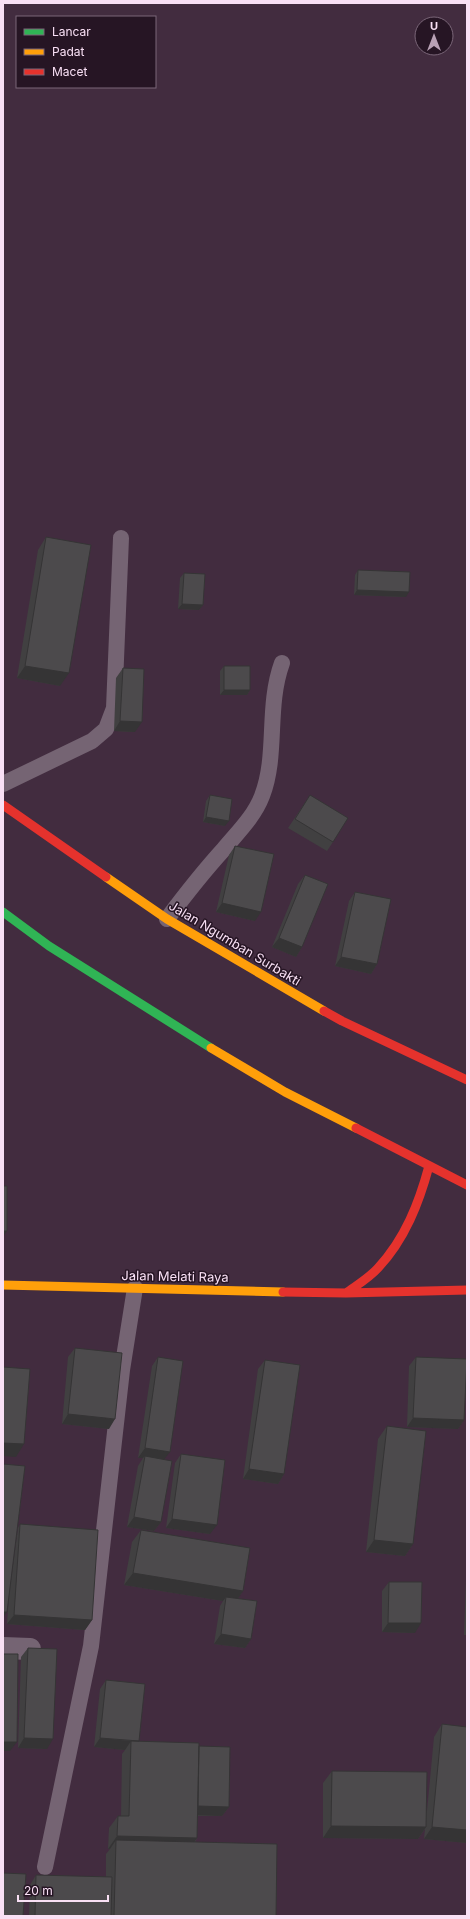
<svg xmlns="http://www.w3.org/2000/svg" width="470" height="1919" viewBox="0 0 470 1919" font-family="Inter,sans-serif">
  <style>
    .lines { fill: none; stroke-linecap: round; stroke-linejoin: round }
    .lane { stroke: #756473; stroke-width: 16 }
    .street { stroke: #756473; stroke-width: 22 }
    .fast { stroke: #30b455; stroke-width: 9 }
    .slow { stroke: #ff9f0a; stroke-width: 9 }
    .jam { stroke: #e5322d; stroke-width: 9 }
    .wall { fill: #414041 }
    .shaded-wall { fill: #353435 }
    .building { fill: #4c4a4c; stroke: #353435 }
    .labels { text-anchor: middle; stroke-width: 3; stroke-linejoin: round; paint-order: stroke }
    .street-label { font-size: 13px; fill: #f9e0f5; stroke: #261524 }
  </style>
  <rect width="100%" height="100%" fill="#422c3f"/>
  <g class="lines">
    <path class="lane" d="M3,784L92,741L106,729L114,708L121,538
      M167,919C185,895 203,872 223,850C237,833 254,817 262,796C278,755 266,707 282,663
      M45,1867L91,1646L122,1370L135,1288"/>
    <path class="street" d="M3,1648L30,1649"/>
    <path class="fast" d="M3,912L49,946L211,1048"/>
    <path class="slow" d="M106,877L167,919L324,1011
      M211,1048L285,1092L356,1128
      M3,1285L283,1292"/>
    <path class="jam" d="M3,805L106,877
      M324,1011L342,1021L467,1080
      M356,1128L467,1185
      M283,1292L346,1293L467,1290
      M346,1293C357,1285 369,1278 378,1268C405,1239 419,1203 429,1166"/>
  </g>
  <path class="wall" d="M46,537L60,686L17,678L38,550Z
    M358,570L406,597L354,595L355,575Z
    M184,573L203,605L199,610L178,609L180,578Z
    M224,666L250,690L247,695H220V671Z
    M123,668L135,732L114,731L116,678Z
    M210,795L225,826L203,822L206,801Z
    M310,795L333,842L327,851L288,828Z
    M235,846L255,921L216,912L229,855Z
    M305,875L302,947L296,957L272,947L298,884Z
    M355,892L377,964L371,974L335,966L349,901Z
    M75,1348L109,1429L62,1424L68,1357Z
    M158,1357L164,1460L161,1522L154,1531L127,1527L138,1466L143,1458H138L152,1366Z
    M416,1357L464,1420L458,1429L407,1427L409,1366Z
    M265,1360L284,1474L278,1484L243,1479L258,1369Z
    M387,1426L413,1544L405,1556L366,1552L378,1439Z
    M181,1454L210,1534L166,1528L175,1463Z
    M20,1524L92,1620L85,1630L7,1624L9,1595L18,1528Z
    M141,1530L243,1591L238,1598L251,1639L245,1648L214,1644L220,1606L223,1601L124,1585L132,1542Z
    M467,1577V1635H464L466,1579Z
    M389,1582L415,1633L382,1632V1591Z
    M28,1648L47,1749L18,1748L21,1657Z
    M106,1680L139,1741L199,1746L229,1807L222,1816H197V1838L195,1842L276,1916H29L30,1885L36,1875L106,1877V1854L110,1849H108L109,1828L118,1816H121L122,1754L125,1750L94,1747L100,1689Z
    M442,1724L467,1843L424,1839L425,1829L418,1839L323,1838V1783L332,1771L427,1811L434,1737Z"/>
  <path class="shaded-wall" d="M357,590L409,592L406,597L354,595Z
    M182,604L203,605L199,610L178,609Z
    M25,666L69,673L60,686L17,678Z
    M224,690H250L247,695H220Z
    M120,721L142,722L135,732L114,731Z
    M206,817L229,821L225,826L203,822Z
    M222,903L261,912L255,921L216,912Z
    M279,938L302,947L296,957L272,947Z
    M341,957L377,964L371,974L335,966Z
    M3,1231H7L3,1237Z
    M68,1414L115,1419L109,1429L62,1424Z
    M413,1418L464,1420L458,1429L407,1427Z
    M3,1443L24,1444L16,1457L3,1456Z
    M145,1448L170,1452L163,1461L145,1456L143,1458H138Z
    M249,1469L284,1474L278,1484L243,1479Z
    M134,1517L161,1522L154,1531L127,1527Z
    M172,1519L217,1525L210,1534L166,1528Z
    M374,1540L413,1544L405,1556L366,1552Z
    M133,1573L243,1591L235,1603L226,1597L223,1601L124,1585Z
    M3,1612H7L3,1618Z
    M14,1615L92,1620L85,1630L7,1624Z
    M388,1623H421L415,1633L382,1632Z
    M221,1634L251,1639L245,1648L214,1644Z
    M24,1738L53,1739L47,1749L18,1748Z
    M100,1738L139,1742L131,1741L125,1750L94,1747Z
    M3,1742H17L10,1751H3Z
    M196,1806L229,1807L222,1816L189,1815Z
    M331,1826L426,1827L418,1839L323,1838Z
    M432,1827L467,1830V1843L424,1839Z
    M117,1836L197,1838L188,1851L116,1840L110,1849H108Z"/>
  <path class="building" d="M46,537L91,545L69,673L25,666Z
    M358,570L410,572L409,592L357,590Z
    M184,573L205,574L203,605L182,604Z
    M224,666H250V690H224Z
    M123,668L144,669L142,722L120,721Z
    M210,795L232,799L229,821L206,817Z
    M310,795L348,818L333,842L295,819Z
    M235,846L274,854L261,912L222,903Z
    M305,875L328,884L302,947L279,938Z
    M355,892L391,899L377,964L341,957Z
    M3,1186H7V1231H3Z
    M75,1348L122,1353L115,1419L68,1414Z
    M158,1357L183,1361L170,1452L145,1448Z
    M416,1357L467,1359L464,1420L413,1418Z
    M265,1360L300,1365L284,1474L249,1469Z
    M3,1367L30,1369L24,1444L3,1443Z
    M387,1426L426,1431L413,1544L374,1540Z
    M181,1454L225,1460L217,1525L172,1519Z
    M145,1456L172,1461L161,1522L134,1517Z
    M3,1464L25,1466L7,1612H3Z
    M20,1524L98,1530L92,1620L14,1615Z
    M141,1530L250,1548L243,1591L133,1573Z
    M389,1582H422L421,1623H388Z
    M226,1597L257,1601L251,1639L221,1634Z
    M28,1648L57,1649L53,1739L24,1738Z
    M3,1654H18L17,1742H3Z
    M106,1680L145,1684L139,1741L100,1738Z
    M442,1724L467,1727V1830L432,1827Z
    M131,1741L199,1743L197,1838L117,1836L118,1816H129Z
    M199,1746L230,1747L229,1807L198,1806Z
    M332,1771L427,1772L426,1827L331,1826Z
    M116,1840L277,1844L276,1916H114Z
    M3,1873L26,1874L23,1916H3Z
    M36,1875L112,1877L111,1916H35Z"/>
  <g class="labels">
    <g class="street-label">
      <text transform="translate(235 943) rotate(31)" y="5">Jalan Ngumban Surbakti</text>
      <text transform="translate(175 1276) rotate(1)" y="5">Jalan Melati Raya</text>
    </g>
  </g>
  <rect width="470" height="1919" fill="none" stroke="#f9e0f5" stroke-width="8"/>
  <rect x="16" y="16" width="140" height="72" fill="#261524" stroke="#7a6678"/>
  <rect x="24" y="29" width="20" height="6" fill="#30b455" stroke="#7a6678"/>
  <text x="52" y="36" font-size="12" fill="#f9e0f5">Lancar</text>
  <rect x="24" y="49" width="20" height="6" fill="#ff9f0a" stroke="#7a6678"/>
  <text x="52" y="56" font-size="12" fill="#f9e0f5">Padat</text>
  <rect x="24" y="69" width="20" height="6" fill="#e5322d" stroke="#7a6678"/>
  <text x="52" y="76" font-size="12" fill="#f9e0f5">Macet</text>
  <g transform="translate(434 36)"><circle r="19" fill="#261524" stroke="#7a6678"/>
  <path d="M0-3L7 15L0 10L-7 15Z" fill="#b9a1b5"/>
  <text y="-6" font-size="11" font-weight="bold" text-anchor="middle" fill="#f9e0f5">U</text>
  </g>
  <path d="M18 1895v6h90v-6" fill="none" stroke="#f9e0f5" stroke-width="2"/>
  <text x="24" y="1895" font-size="12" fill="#f9e0f5" stroke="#261524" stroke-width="3" paint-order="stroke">20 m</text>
</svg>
